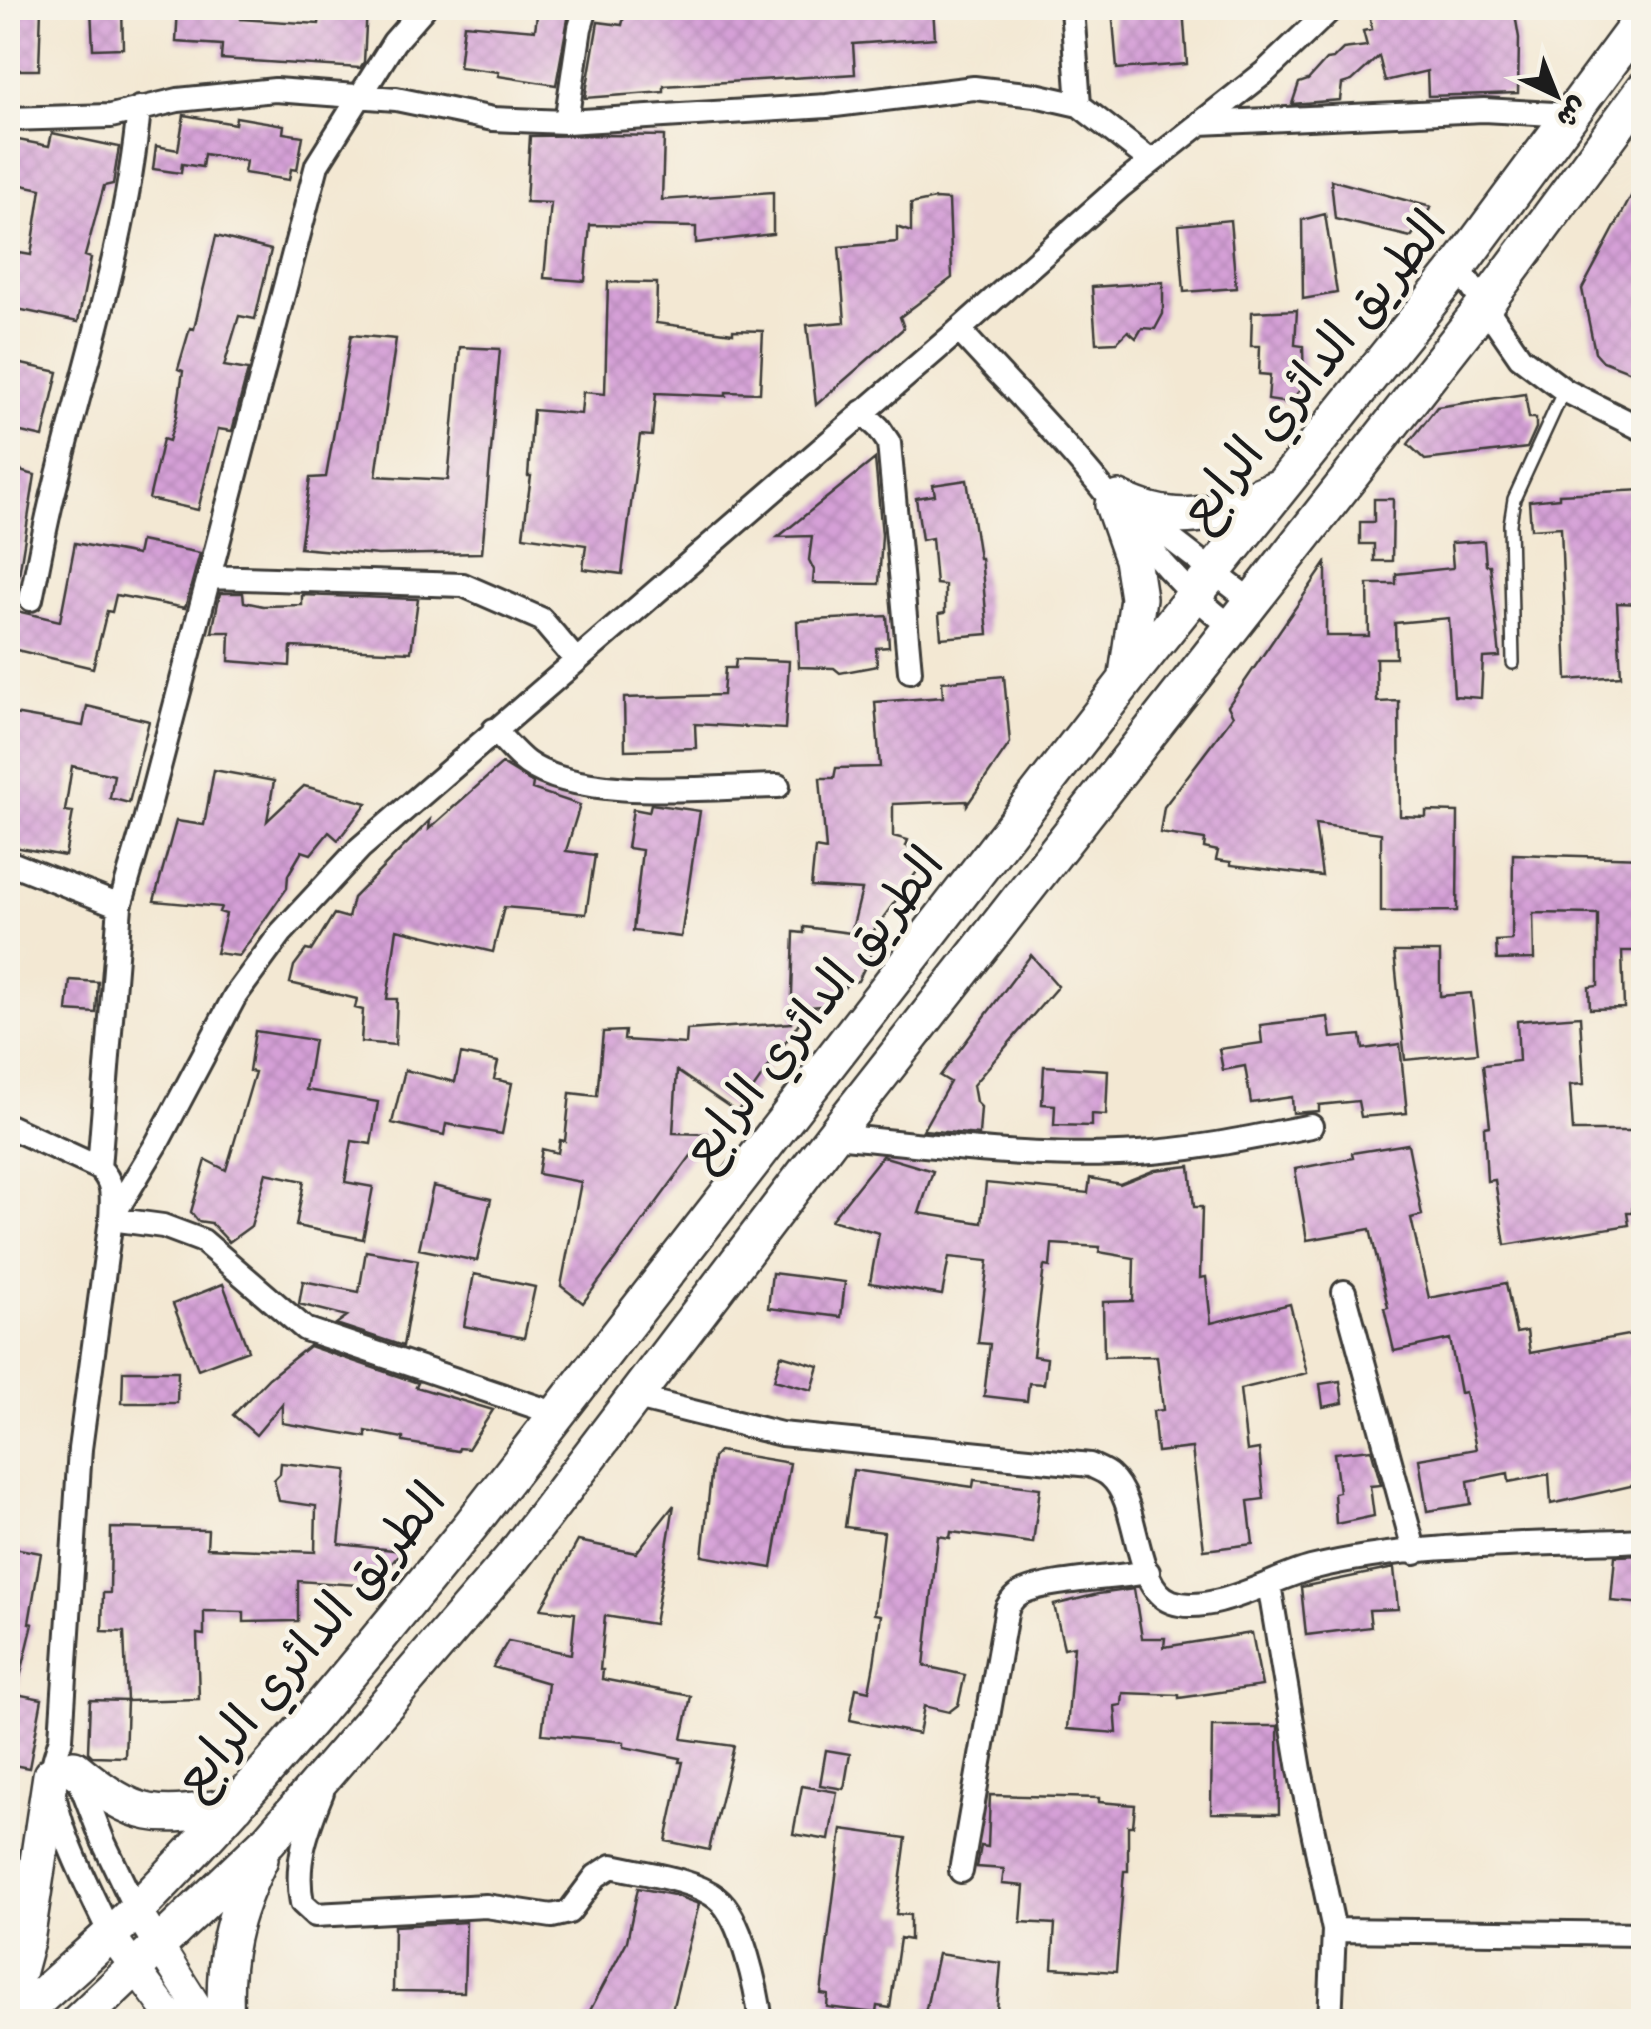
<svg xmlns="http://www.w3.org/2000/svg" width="1651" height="2029" viewBox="0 0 1651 2029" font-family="Caveat,'Playpen Sans Arabic',sans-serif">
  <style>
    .building { fill: url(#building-cross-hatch) }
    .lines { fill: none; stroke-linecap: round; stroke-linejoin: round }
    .service-casing { stroke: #3c3b37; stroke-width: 16 }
    .minor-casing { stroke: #3c3b37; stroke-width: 28 }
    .tertiary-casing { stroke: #3c3b37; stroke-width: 32 }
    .primary-casing { stroke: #3c3b37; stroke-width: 40 }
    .service { stroke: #fff; stroke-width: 11 }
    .minor { stroke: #fff; stroke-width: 22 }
    .tertiary { stroke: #fff; stroke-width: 28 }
    .primary { stroke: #fff; stroke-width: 35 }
    .labels { text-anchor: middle; stroke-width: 9; stroke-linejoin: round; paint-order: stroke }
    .street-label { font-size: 50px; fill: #1c1c1c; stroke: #f7f3e8 }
  </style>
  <defs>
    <pattern id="building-cross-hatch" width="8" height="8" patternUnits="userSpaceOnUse" patternTransform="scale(2.5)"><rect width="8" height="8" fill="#d5a0d7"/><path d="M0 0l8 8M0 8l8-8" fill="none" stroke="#b689b8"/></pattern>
  </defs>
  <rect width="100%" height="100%" fill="#f7f3e8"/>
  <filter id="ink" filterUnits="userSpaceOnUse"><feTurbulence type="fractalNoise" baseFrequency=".01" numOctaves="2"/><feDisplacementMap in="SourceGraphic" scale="20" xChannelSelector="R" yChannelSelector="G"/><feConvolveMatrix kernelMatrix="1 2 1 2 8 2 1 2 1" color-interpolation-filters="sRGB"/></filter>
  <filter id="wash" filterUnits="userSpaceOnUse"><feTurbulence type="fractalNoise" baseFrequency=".0048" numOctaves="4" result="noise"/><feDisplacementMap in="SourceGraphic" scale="40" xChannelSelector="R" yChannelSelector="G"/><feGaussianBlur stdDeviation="2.25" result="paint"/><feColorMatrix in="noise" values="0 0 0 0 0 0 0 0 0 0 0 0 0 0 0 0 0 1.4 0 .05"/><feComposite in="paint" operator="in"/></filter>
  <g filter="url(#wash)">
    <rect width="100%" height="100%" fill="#f3e8d3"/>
    <g id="blocks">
      <path class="building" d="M13,8H41L39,70H8V16H13Z
        M91,8H122L123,48L93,49Z
        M178,8H227L226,10L242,11L241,19L319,24L321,8H367L364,62L360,68L221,59L222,45L176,42Z
        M538,8H570L556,85L498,76L499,72L459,67L464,24L535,30Z
        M626,8H933L935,38L853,44L855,74L664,86V92L585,98L598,22L622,25Z
        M1112,8H1183L1187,64L1117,69Z
        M1383,8H1514L1519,38L1518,93L1428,96L1427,71L1385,81L1379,56L1352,81L1342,84L1340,100L1292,104L1299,83L1308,80L1326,60L1333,59L1343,49L1367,46L1363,31L1372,29L1368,11Z
        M184,115L235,124L236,117L284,125L283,133L303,136L297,170L291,169L289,180L244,173L246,161L204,154L202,167L182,164L181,173L153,169L156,146L178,150Z
        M52,133L119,147L113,184L104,186L85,256L91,258L78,322L8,307V251L31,255L41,189L8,182V138L49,146Z
        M604,135L664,136L662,200L773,192V234L696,243V227L590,225L585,281L544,278L551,203L526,202L530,136Z
        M1644,172V377L1603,361L1595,352L1582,289Z
        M1331,180L1431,207L1411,237L1335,219Z
        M935,199L949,200L952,278L900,317L904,328L816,405L807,325L845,322L839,247L897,242V227L911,232V204Z
        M1325,214L1337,293L1303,299L1302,220Z
        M1230,220L1236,288L1184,292L1179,225Z
        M216,236L271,250L255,319L239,316L224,366L248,370L232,431L218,429L198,510L149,499L163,439L169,441L176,417L183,371L178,369L190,328L194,329Z
        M608,282L657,283L656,323L733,333V330L763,331L760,393L726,392V396L656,393L652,436L640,435L622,574L583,569L586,545L523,536L531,476H528L533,410L581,414L583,392L605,394Z
        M1163,282V314L1155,329L1142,328L1136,338L1128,331L1117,342L1096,343L1092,287Z
        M1297,310L1295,345L1303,346L1304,386L1288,403L1268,400L1270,375L1259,374L1260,346H1251L1252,312Z
        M351,335L396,339L376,476L448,480L460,347L500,349L482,553L378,555L300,548L310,478L326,477Z
        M8,361L58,372L43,437L8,429Z
        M1525,394L1529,418H1536V428L1527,448L1425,460L1408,444L1437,407Z
        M8,454L23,472L35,475L19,575H8Z
        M875,459L882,535L879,584L813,583L814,570L809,560L812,536L778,537Z
        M967,480L979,558H981L988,634L941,638L939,614L945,613V585L936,584L932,538L922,540L916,498L935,495L933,485Z
        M1644,490V604L1617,603L1621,676L1567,680L1561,527L1531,529L1529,501L1559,498V494Z
        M1374,499H1393L1392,561H1374V544H1360V522H1374Z
        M140,541L200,553L185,608L116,595L112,612L107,611L93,668L8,648V609L60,621L75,543L137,555Z
        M1484,541L1486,565H1490L1500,657L1483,658L1481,698L1454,696L1449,618L1395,623L1396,658H1376L1377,702L1399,701L1400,816L1426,817V811L1458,812L1457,911L1381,912V833L1315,824L1322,876L1231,865V862L1216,860L1218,851L1204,848L1205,840L1160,833L1164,807L1233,716L1228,706L1326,563V636H1369L1368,584H1396V574L1453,568L1451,543Z
        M220,593H243L244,602L263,606L302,605V595L418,599L411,652L291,647L290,666L229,661L230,632H212Z
        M887,616L889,647L876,648L877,666L840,673L834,668L799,667L797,621Z
        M736,659L789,661L785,729L695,724L696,748L625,750L624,698L723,695L725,668H735Z
        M1004,676L1010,743L967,805V801L893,804V836L908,840L906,846L930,854L866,941L877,942L858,981L847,984L832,1005L810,1007L737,1112L677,1071L673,1133L707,1134L583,1303L561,1286L581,1182L538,1174L542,1149L558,1153L560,1140L565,1141L570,1093L597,1096L603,1032L625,1031L624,1040L686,1044L687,1030L791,1023L794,932L804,933V927L851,933L862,890L811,887L815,848L826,850L820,778H834L836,768L880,767L875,702L943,697L942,682Z
        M87,706L149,721L129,803L110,798L114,775L72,766L65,811L73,812L65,856L8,846V713L83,726Z
        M502,764L533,783L532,789L580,805L566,851L595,855L586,914L504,907L493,952L397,929L387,999H397L395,1045L361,1042L363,1010L355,1008L357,999L290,983L294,966L306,950L311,951L334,914L348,918L353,898L430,820L429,829Z
        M214,770L274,781L267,821L304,786L367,803L338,840L329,832L311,854L302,851L288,875L287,888L239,956L216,953L226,914L219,912L221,907L154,901L176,821L204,825Z
        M651,804L700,811L681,937L633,931L642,850L627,848L633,809L649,812Z
        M1513,854L1644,858L1641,951H1622L1624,1008L1590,1009L1589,987L1598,986V914L1533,913L1534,959L1497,960L1496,941L1512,940Z
        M1394,952H1440V996L1471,993L1478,1053L1405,1060Z
        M1031,955L1058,986L973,1085L976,1102L981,1107L979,1135L923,1130L950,1082L940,1076Z
        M70,980L98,982L96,1013L67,1011Z
        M1580,1016L1584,1084L1570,1085L1573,1131H1635V1185L1632,1213H1627L1629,1225L1505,1245L1495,1180L1487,1181L1484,1127L1490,1126L1483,1065L1519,1061L1517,1021Z
        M1328,1017L1331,1038L1361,1035L1363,1049L1400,1044L1407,1113L1361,1117L1358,1101L1319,1105V1111L1293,1113L1292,1097L1251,1103L1245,1066L1223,1070L1219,1049L1262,1043L1260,1025Z
        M255,1031L314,1040L306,1090L378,1102L371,1144L352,1141L345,1182L373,1187L363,1239L296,1226L304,1181L266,1173L251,1226L229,1242L211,1223L198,1221L191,1212L206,1160L226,1170L255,1072L249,1071Z
        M461,1054L498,1062L494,1079L512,1083L502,1134L446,1124L444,1135L392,1123L405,1070L455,1082Z
        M1044,1066L1108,1070L1106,1115L1091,1114V1126L1054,1125L1055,1105L1042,1104Z
        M1408,1144L1422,1215L1411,1218L1429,1298L1506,1283L1516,1333L1527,1331L1530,1353L1644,1332V1483L1551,1504L1549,1474L1509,1482L1508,1473L1468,1481L1471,1504L1427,1511L1419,1459L1476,1449L1465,1392L1460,1393L1450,1339L1394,1351L1384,1308L1388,1307L1370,1229L1307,1240L1295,1169L1353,1158L1352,1153Z
        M882,1156L933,1171L919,1213L982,1223L986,1183L1088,1193L1090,1178L1120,1184L1155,1170L1190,1166L1194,1207H1202L1200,1278L1206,1277L1211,1323L1290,1304L1307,1373L1240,1389L1247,1451L1259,1449L1264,1499L1248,1501L1253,1544L1204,1550L1192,1448L1157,1452L1153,1411L1163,1410L1157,1356L1104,1357L1103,1302L1133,1301L1134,1258L1099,1252L1100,1247L1052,1244L1050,1267L1044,1266L1033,1356L1047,1358L1044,1384L1029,1383L1027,1401L984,1396L990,1344L978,1343L988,1261L949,1257L942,1295L870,1283L879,1233L831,1220Z
        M433,1186L491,1199L477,1261L419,1249Z
        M366,1251L418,1260L403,1346L336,1324L347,1316L299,1304L303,1281L359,1292Z
        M772,1273L845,1282L841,1317L768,1308Z
        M474,1274L535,1287L524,1338L464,1326Z
        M223,1284L248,1350L198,1369L173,1304Z
        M309,1346L418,1383L416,1387L493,1410L468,1449L459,1448L458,1451L403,1442V1438L366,1431V1437L282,1423V1404L256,1435L233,1415L269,1378Z
        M781,1355L819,1366L812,1390L774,1380Z
        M123,1371H178L177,1403H122Z
        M1340,1381L1343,1403L1323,1407L1320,1384Z
        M1371,1449L1381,1485L1370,1486L1374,1516L1336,1524L1334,1493L1339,1492L1334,1453Z
        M719,1451L790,1463L772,1568L702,1556L713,1458Z
        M281,1463L347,1470L339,1544L402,1551L373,1586L298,1581V1621L244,1622V1612L204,1611V1635L197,1634L199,1699L127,1701L124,1632L102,1631L103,1593H110L111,1528L208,1530L207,1548L315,1552L316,1506L279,1501L274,1480L280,1474Z
        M853,1470L973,1487L974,1480L1040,1488L1033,1543L951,1532L950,1538L938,1536L924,1666L965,1675L958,1705L949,1712L924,1706L919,1734L850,1720L856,1688L869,1691L874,1664L881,1615L874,1614L884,1532L845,1527Z
        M674,1505L654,1624L605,1616L600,1670H603L602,1679L691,1696L682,1739L734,1746L709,1850L666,1841L683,1762H679L680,1758L624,1747V1742L542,1734L548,1683L493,1667L508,1641L571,1654L575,1613L541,1609L578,1541L636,1553Z
        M8,1547L41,1553L29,1623L33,1624L16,1694L42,1699L29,1768L8,1764Z
        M1644,1555V1604L1611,1601L1615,1556Z
        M1394,1568L1398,1609L1369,1610L1371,1627L1306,1635L1301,1587Z
        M1134,1589L1142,1638H1165L1164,1647L1252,1633L1262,1686L1179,1698V1695L1123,1693L1122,1705L1115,1706L1117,1733L1067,1729L1074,1646L1064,1648L1054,1605L1098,1594Z
        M90,1700L127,1701L125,1757L92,1756L88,1752Z
        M1212,1726H1278L1279,1814L1211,1813Z
        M826,1750L850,1754L844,1789L820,1785Z
        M802,1786L837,1792L829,1840L793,1834Z
        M990,1795L1099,1798V1802L1135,1805L1133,1826H1128V1871H1124L1116,1972L1052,1968L1055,1924L1021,1922L1024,1886L1002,1884L1004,1869L977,1867L981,1846L988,1847Z
        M842,1829L906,1838L896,1914L910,1915V1940L900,1938L890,2008L877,2006L876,2013L827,2007L828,1995L821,1994Z
        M638,1888L674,1895L699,1904L669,2022H584L627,1941Z
        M466,1922L464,1992L393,1991L394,1926Z
        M938,1954L1001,1963L996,2022H923Z"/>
    </g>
  </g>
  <g filter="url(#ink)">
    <use href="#blocks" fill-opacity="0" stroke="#3c3b37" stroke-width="2.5"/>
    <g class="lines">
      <defs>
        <path id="service" d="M1513,663L1510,524L1514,499L1564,390"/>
        <path id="minor" d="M424,8L394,42L317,165L145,821L120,906L99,1168C115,1183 112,1198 111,1219L163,1226L203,1241L305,1329L557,1414
          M1072,8L1079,105
          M8,119L111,116L178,100L275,90L396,99L493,119L566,122L827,106L974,88L1035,95L1079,105L1151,161
          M566,122L580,28L586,8
          M1200,123L1484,110L1572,115
          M1458,267L1520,357L1564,390L1644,430
          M959,330C1006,382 1056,432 1100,486C1143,540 1176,585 1232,627
          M862,412L879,428L889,443L910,671
          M1140,515L1251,601
          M209,577L463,585L541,619L575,659
          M31,599C39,562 45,524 55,487C86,360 127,239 139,108
          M494,730C505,741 515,754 527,763C582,802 712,787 778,786
          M8,862L120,906
          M8,1126L99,1168
          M833,1136C934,1145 1036,1160 1138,1153C1196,1150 1254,1137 1311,1126
          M1344,1292L1415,1553
          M637,1398L781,1434L1090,1465C1096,1468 1105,1471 1110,1476C1141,1502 1132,1588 1172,1602C1211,1616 1273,1578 1311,1568C1414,1542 1537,1545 1644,1540
          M1269,1584L1300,1770L1334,1930L1644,1934
          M77,1774L103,1841L136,1910
          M322,1792C307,1829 294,1863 302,1903L315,1915L486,1906L552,1916L569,1912L596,1876L612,1866C642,1873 693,1879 717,1898C742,1917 757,1991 761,2022
          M961,1871L1007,1608C1011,1601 1015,1595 1023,1592C1050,1580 1116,1578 1148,1572
          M110,1934C89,1888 55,1827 52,1777C51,1765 58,1750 61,1738L80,1449L111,1219L156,1145L235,996L281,933L360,848L959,330L1121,186L1264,73L1332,8
          M1330,2022L1334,1930"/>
        <path id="tertiary" d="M136,1910L207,2022
          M110,1934L175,2022"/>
        <path id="primary" d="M1119,499C1184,530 1214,513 1277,488
          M1113,505L1132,559L1138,598L1127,675
          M74,1768C138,1821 156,1820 236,1805
          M8,2007L26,1941L51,1775
          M14,2022C54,1983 98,1948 137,1909C257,1789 364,1657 471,1525L1127,679L1458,267L1644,16
          M78,2022L269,1840L513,1557L833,1136L1484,306L1644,89
          M226,2022C222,1958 232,1916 260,1859"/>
      </defs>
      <use href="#service" class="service-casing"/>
      <use href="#minor" class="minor-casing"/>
      <use href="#tertiary" class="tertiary-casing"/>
      <use href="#primary" class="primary-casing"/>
      <use href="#service" class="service"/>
      <use href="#minor" class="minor"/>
      <use href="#tertiary" class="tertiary"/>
      <use href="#primary" class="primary"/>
    </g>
  </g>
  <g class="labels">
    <g class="street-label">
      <text transform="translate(1311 369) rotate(-51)" y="18">الطريق الدائري الرابع</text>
      <text transform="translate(811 1007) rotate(-52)" y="18">الطريق الدائري الرابع</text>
      <text transform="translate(308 1639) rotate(-50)" y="18">الطريق الدائري الرابع</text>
    </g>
  </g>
  <rect width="1651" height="2029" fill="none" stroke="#f7f3e8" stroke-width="40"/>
  <g transform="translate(1556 95) rotate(137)" stroke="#f7f3e8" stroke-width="8" paint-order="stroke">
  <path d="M0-8L18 38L0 25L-18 38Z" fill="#1c1c1c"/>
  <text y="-15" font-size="28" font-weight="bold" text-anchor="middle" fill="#1c1c1c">ش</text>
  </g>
</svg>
